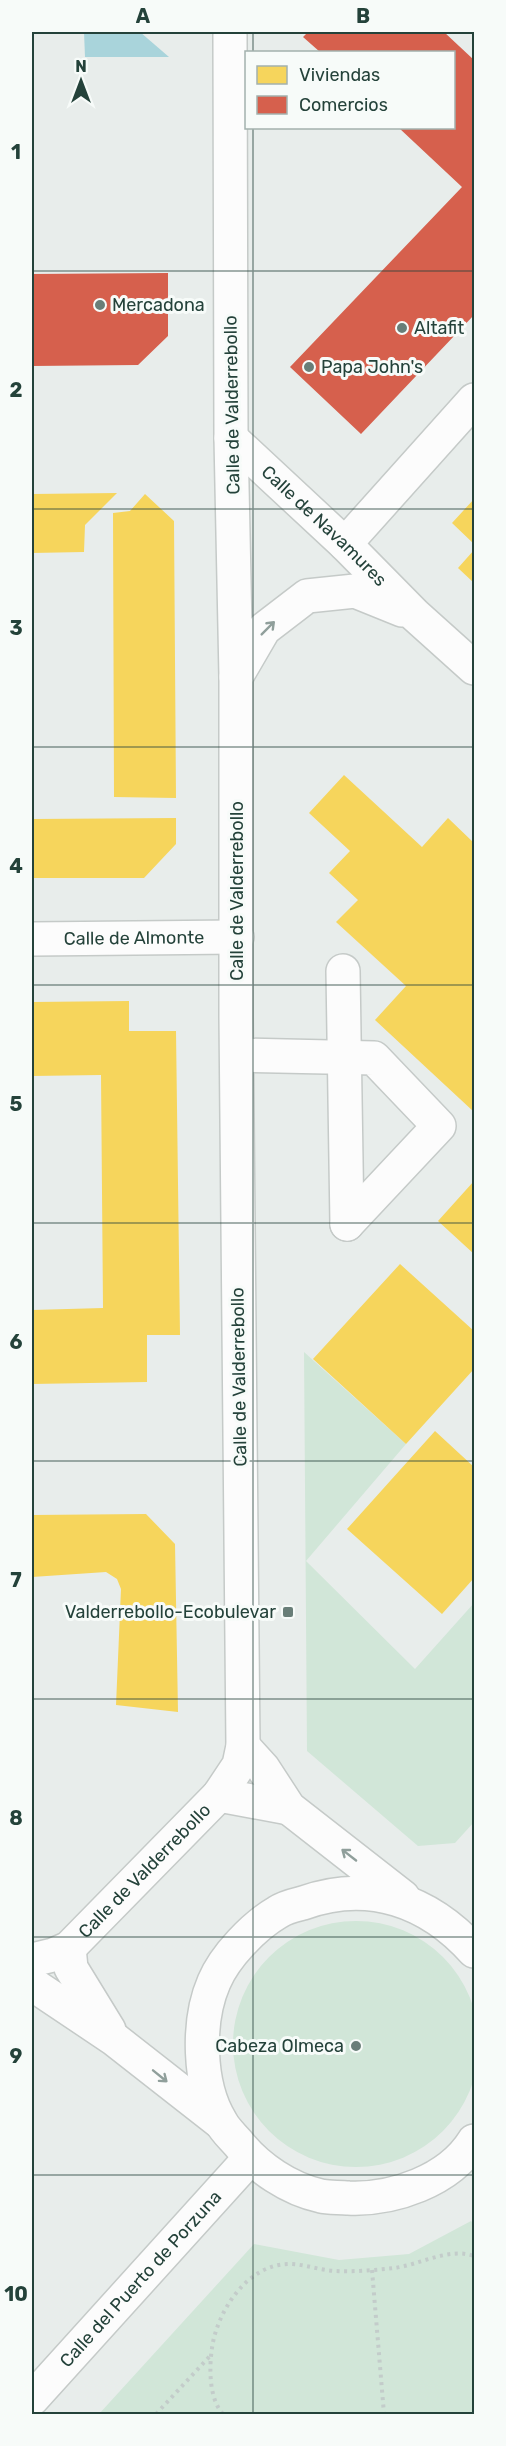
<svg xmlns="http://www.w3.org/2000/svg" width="506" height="2446" viewBox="0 0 506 2446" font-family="Rubik,sans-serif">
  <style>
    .green { fill: #d1e6d8 }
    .water { fill: #a9d4db }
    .homes { fill: #f6d55c }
    .shops { fill: #d6604d }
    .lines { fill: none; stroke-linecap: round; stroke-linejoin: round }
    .minor-casing { stroke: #c5cac8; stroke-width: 36 }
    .path { stroke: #c3ccca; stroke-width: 4; stroke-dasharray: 3 4.5; stroke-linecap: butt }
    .minor { stroke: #fcfcfc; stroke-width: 33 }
    .oneway { stroke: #909f9b }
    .grid { fill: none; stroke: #24423a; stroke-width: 1.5; stroke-opacity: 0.55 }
    .poi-dot { fill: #697e78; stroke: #f7fbf9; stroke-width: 2 }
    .labels { text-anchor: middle; stroke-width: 6; stroke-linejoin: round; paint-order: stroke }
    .poi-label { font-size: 18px; fill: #24423a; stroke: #f7fbf9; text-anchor: start }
    .street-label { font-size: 18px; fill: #24423a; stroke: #f7fbf9 }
    .neatline { fill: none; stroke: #24423a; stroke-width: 2 }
    .grid-label { font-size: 20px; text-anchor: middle; font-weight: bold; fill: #24423a }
  </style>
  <rect width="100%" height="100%" fill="#e8edeb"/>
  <path class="green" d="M304,1352L406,1444L306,1561L415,1669L474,1603V1822L455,1843L418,1846L307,1751Z
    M233 2044a123 123 0 1 1 246 0a123 123 0 1 1-246 0Z
    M471,2221L474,2224V2414H99L254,2244L339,2260L409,2254Z"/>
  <path class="water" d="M84,32H140L169,57H85Z"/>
  <path class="homes" d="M117,493L85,525L84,552L32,553V494Z
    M145,494L174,521L176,798L114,797L113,513L130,511Z
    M474,499V544L452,523Z
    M474,550V583L458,568Z
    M344,775L422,847L448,818L474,843V1112L375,1020L406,986L336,922L358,900L329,873L350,851L309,813Z
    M176,818V844L144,878H32V819Z
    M129,1001V1031H176L180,1335H147V1382L32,1384V1310L103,1308L101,1075L32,1076V1002Z
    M474,1181V1254L438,1221Z
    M400,1264L474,1331V1369L406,1444L313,1359Z
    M435,1431L474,1467V1578L442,1614L347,1529Z
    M146,1514L175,1544L178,1712L116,1705L121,1589L117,1579L106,1572L32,1577V1515Z"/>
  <path class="shops" d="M308,32H444L474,60V315L361,434L290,367L462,187L399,128H454V52H320L303,37Z
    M168,273V336L138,365L32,366V274Z"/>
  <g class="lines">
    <defs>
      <g id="minor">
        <path id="s1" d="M231,438L345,544L415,615L474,668"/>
        <path d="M345,544L474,400"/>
        <path d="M236,677L264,629L307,596L355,591L402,610"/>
        <path id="s2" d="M32,939L237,937"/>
        <path d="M343,971L347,1224"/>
        <path d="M237,1055L374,1058L439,1126L347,1224"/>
        <path d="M243,1746L263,1768L289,1808L403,1897"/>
        <path d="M219,1795L289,1808"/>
        <path d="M69,1948L71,1968L109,2030"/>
        <path d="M474,1951C429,1901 369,1879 303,1903C295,1905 285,1907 278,1912C254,1926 225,1956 214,1982C197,2021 198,2085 221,2122C225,2130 232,2136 238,2143C258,2168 289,2189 321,2196C329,2198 339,2197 348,2198C393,2200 449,2181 474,2141"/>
        <path id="s3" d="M32,1960L53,1955L69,1948L219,1795L239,1765L243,1746L236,1016V677L231,438L230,35"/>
        <path d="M32,1984L114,2039L220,2122"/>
        <path id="s4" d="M32,2399L250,2158"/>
      </g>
    </defs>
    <use href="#minor" class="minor-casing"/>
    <path class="path" d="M372,2270L384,2414
      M156,2414L210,2356
      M223,2414C209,2399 209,2368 212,2348C217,2312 247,2264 289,2264C304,2264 319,2270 335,2271C354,2272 375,2270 394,2268C419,2265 449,2247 474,2256"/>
    <use href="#minor" class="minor"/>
  </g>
  <defs><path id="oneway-shaft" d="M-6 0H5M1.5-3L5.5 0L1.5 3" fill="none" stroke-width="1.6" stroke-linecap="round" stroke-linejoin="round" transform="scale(1.5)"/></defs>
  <g class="oneway">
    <use href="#oneway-shaft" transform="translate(268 628) rotate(-45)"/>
    <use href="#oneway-shaft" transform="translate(349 1855) rotate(-142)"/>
    <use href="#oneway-shaft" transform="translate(160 2076) rotate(39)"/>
  </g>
  <path class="grid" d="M253,32V52M253,128V2414M32,271H474M32,509H474M32,747H474M32,985H474M32,1223H474M32,1461H474M32,1699H474M32,1937H474M32,2175H474"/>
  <g class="poi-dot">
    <circle cx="100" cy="305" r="6"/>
    <circle cx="402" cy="328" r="6"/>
    <circle cx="309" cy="367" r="6"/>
    <rect x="282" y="1606" width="12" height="12" rx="3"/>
    <circle cx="356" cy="2046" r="6"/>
  </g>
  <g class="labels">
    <g class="poi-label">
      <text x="112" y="311">Mercadona</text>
      <text x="414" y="334">Altafit</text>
      <text x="321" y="373">Papa John's</text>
      <text x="276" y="1618" text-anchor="end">Valderrebollo-Ecobulevar</text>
      <text x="344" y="2052" text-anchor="end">Cabeza Olmeca</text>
    </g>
    <g class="street-label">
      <text transform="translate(232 405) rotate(-91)" y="6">Calle de Valderrebollo</text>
      <text dy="6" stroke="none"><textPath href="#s1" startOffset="128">Calle de Navamures</textPath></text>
      <text transform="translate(237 891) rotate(-90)" y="6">Calle de Valderrebollo</text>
      <text dy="6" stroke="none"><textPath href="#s2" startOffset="102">Calle de Almonte</textPath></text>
      <text transform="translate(239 1377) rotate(-91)" y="6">Calle de Valderrebollo</text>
      <text dy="6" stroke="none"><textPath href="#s3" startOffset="147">Calle de Valderrebollo</textPath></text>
      <text dy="6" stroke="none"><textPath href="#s4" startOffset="162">Calle del Puerto de Porzuna</textPath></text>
    </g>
  </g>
  <rect width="506" height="2446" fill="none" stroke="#f7fbf9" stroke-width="66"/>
  <rect x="245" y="51" width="210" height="78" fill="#f7fbf9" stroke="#a3b1ad" stroke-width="1.5"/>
  <rect x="257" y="66" width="30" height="18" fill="#f6d55c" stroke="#a3b1ad" stroke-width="1.5"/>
  <text x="299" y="81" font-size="18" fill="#24423a">Viviendas</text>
  <rect x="257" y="96" width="30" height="18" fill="#d6604d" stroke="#a3b1ad" stroke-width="1.5"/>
  <text x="299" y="111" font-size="18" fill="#24423a">Comercios</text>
  <g transform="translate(81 81)" stroke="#f7fbf9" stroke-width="4.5" paint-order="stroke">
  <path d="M0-4.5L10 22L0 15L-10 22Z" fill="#24423a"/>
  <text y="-9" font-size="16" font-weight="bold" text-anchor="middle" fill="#24423a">N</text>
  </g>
  <rect x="33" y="33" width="440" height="2380" class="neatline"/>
  <g class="grid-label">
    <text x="143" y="23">A</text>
    <text x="363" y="23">B</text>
    <text x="16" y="159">1</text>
    <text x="16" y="397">2</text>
    <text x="16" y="635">3</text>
    <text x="16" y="873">4</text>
    <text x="16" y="1111">5</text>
    <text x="16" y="1349">6</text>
    <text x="16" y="1587">7</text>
    <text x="16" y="1825">8</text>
    <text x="16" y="2063">9</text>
    <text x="16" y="2301">10</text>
  </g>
</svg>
